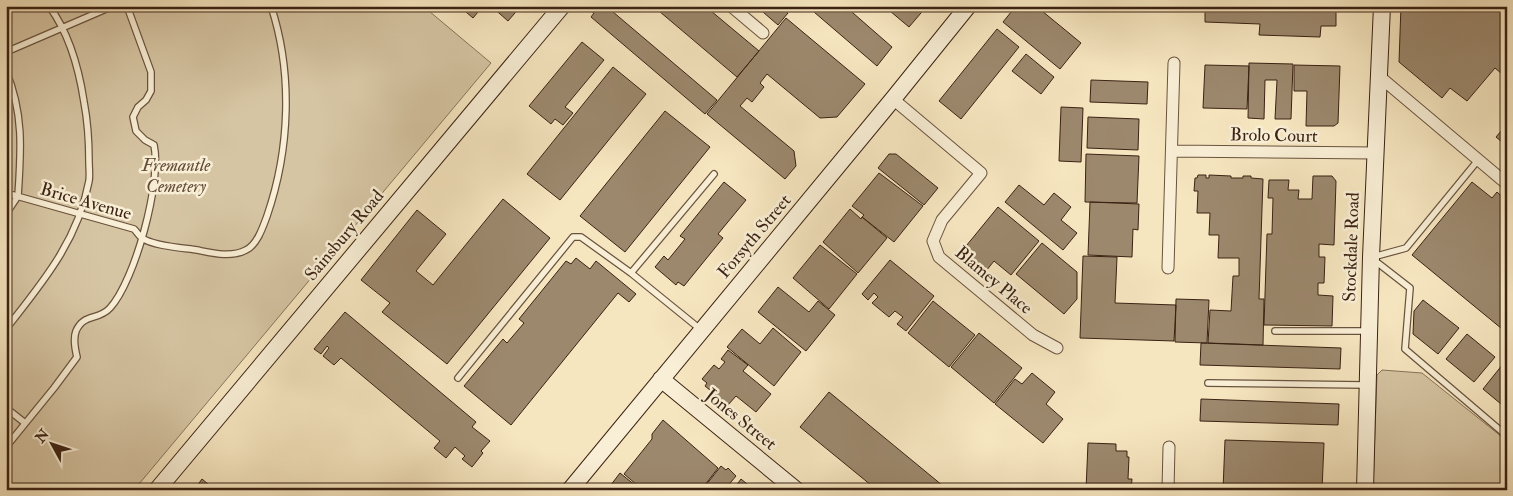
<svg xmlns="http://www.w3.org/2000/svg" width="1513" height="496" viewBox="0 0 1513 496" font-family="'IM FELL Double Pica',serif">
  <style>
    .green { fill: #d6c5a3; stroke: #88745b }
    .building { fill: #9c886d; stroke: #3b2213 }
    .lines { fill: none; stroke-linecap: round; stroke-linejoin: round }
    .lane-casing { stroke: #6a533e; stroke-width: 8 }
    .street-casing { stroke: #6a533e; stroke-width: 13 }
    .secondary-casing { stroke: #3b2213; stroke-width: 18 }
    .lane { stroke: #f9efd6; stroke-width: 5.5 }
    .street { stroke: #f9efd6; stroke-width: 11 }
    .secondary { stroke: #f9efd6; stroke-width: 16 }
    .labels { text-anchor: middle; stroke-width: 5; stroke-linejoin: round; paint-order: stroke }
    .street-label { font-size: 18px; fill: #3b2213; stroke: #f9efd6 }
    .park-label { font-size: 18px; font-style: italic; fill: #624b37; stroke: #f9efd6 }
  </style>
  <rect width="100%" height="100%" fill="#f6e6c0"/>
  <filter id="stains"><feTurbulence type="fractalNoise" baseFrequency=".004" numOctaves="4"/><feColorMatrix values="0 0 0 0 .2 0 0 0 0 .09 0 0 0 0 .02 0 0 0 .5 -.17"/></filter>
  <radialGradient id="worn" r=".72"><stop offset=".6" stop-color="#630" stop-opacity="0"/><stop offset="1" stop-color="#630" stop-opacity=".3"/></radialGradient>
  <path class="green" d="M6,6H423L491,63L134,490H6Z
    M1382,370L1422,373L1507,441V490H1373L1377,375Z"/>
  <path class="building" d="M459,6H483L473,18Z
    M491,6H521L508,21Z
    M594,6H606L717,100L705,114L591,17L594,13L591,11Z
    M653,6H705L759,51L737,77Z
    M756,6H779L788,13L778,25Z
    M807,6H845L892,47L877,66Z
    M884,6H927L909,27Z
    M1016,6H1036L1081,43L1060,69L1003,22Z
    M1061,6H1082V10H1065Z
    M1197,6H1336V26H1321L1320,37L1259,35L1260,24L1205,22V9H1197Z
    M1401,6H1507V78L1495,68L1467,101L1450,88L1442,98L1399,62Z
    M786,18L865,84L837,117L820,118L767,74L760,83L764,87L752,102L747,98L740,106L794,151L796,166L785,179L707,114Z
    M997,29L1019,47L961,119L939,101Z
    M582,42L604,60L565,107L573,113L563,125L555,119L551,124L529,106Z
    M1026,54L1054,77L1041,94L1012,71Z
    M1249,63L1293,64L1291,119H1275L1277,80H1265L1264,119L1248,118Z
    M1205,65L1249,66L1247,109L1203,108Z
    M1294,65L1340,66L1338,123L1334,126H1306L1307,91H1294Z
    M613,67L646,94L560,200L527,174Z
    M1091,80L1148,82L1147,104L1090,102Z
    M1061,107L1083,108L1081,162L1059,161Z
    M665,111L710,147L625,252L580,216Z
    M1088,117L1139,119L1138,150L1087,148Z
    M1507,124V146L1496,137Z
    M889,154H896L938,188L924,205L878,168Z
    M1086,154L1139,156L1137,203L1085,202Z
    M879,173L923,206L894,242L862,217L864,215L852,206Z
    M1198,175H1206V178H1209V175L1231,176V178H1243V176H1251V178L1263,179L1259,299H1264L1263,345L1208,343L1210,310L1231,311L1233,276H1239V258H1218L1219,235H1209L1210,213H1197L1198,191H1194L1195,178H1197Z
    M1313,176H1332L1336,181L1334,245L1319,244V257H1325L1324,283H1318V295L1333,296L1332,326L1264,325L1267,234H1272L1273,198H1268L1269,180H1289L1288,190H1299L1298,199H1312Z
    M724,182L746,200L718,234L723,238L684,286L678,282L676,285L655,267L664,256L668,260L685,239L680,236Z
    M1472,182L1492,198L1497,192L1507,201L1504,206L1507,208V333L1412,255Z
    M1019,185L1044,205L1054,193L1071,207L1061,220L1077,233L1063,250L1005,202Z
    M503,199L550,238L447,364L382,312L390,303L361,280L417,210L446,234L416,271L433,285Z
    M1090,202L1139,204L1138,230L1133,229L1132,257L1088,255Z
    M998,207L1039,241L1011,275L994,261L986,271L962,251Z
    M850,209L861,219L862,217L887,238L858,273L823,242Z
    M1042,243L1077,272V299L1064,314L1016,274Z
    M820,245L857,274L829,309L793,278Z
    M1083,256L1117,257L1115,303L1176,305L1174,341L1080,338Z
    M576,258L590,269L596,261L636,294L629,302L618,293L511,425L464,386L503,339L507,343L524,323L519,319L566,261L571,264Z
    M890,260L934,296L906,331L897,324L903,317L895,311L889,317L872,303L878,297L874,293L868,300L862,294Z
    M778,287L809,312L818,301L835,315L806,351L758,312Z
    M1176,299L1209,300L1207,343L1175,342Z
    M1423,300L1459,328L1438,354L1413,334L1414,311Z
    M933,301L975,335L949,367L908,333Z
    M345,312L476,422L472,427L490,441L481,451L483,453L472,467L462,459L465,456L455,447L446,458L434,448L440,441L341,358L334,365L323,356L329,348L327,346L321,354L314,349Z
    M773,328L801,352L774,386L727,347L742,329L760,344Z
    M979,333L1022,368L994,403L951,367Z
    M1467,334L1495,357L1474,382L1446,359Z
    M1201,343L1341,348L1340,369L1200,365Z
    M728,350L748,365L743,371L771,394L756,412L736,396L728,405L705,386L707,383L702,379L714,365L719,369L725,362L721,359Z
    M1503,364L1507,367V409L1483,389Z
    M1032,373L1055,392L1046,404L1063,419L1043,443L995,404L1015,379L1022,384Z
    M829,392L948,490H877L800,427Z
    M1201,399L1339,404L1338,425L1200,421Z
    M663,420L718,468L701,490H643L624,474L652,439V434Z
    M1225,440L1324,443L1322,490H1223Z
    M1088,443L1116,444V451H1127V457H1129L1128,479H1132L1131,490H1086Z
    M721,466L726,470L728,468L736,476L726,488L724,486L721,490H702Z
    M620,473L641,490H607Z
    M202,479L215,490H194Z
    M741,479L752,488L751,490H733Z"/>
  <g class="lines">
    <defs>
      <path id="lane" d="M6,52L113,6
        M6,71C24,113 21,152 18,196
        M6,193L134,229C137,232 139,236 142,238C153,246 183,248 197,250C212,253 231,258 246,250C257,245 263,227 267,216C290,149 293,73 271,6
        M6,214L18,196
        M1373,257L1406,248L1479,159
        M1374,260L1410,288L1405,349L1507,436
        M631,273L714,174
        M6,329C42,283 78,241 89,181C90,175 89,168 89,162C89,140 88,123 84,102C79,69 69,33 49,6
        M1275,331H1367
        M458,378L573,237H581L631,273L700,329
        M1208,383L1365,385
        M6,408L25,423
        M6,447L54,388L77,357C75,349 73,339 76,331C84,313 98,321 110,308C135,281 162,181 154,145L145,140L136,131L133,117L138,107L146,100L151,91V72L127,6"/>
      <path id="street" d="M731,6L763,33
        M1380,77L1507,184
        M893,99L981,173L942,220L933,241L939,257L1033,335L1057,348
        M1172,151L1375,153
        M1168,268L1174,63
        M1168,490L1169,447"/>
      <path id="secondary" d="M661,379L796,490
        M157,490L562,6
        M570,490L893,99L968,6
        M1365,490L1371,257L1382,6"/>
    </defs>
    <use href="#lane" class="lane-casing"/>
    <use href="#street" class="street-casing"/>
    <use href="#secondary" class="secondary-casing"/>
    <use href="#lane" class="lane"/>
    <use href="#street" class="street"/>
    <use href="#secondary" class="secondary"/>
  </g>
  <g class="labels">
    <g class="street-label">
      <text transform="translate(1274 135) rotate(1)" y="6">Brolo Court</text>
      <text transform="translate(86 201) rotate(16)" y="6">Brice Avenue</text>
      <text transform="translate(344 235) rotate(-50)" y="6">Sainsbury Road</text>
      <text transform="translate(754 236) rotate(-50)" y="6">Forsyth Street</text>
      <text transform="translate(1351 247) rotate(-88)" y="6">Stockdale Road</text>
      <text transform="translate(994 280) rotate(40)" y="6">Blamey Place</text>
      <text transform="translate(741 419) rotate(39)" y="6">Jones Street</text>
    </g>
    <g class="park-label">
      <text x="176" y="171">Fremantle<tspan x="176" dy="21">Cemetery</tspan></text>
    </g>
  </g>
  <rect width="1513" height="496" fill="none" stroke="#f6e6c0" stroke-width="25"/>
  <rect x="8" y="8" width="1498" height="481" fill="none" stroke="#3b2213" stroke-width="2.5"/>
  <rect x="12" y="12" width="1488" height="471" fill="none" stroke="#3b2213"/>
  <g transform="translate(52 444) rotate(310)" stroke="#f9efd6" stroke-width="4" paint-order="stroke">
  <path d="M0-4L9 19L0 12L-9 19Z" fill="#3b2213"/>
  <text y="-8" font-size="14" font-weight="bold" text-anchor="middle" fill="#3b2213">N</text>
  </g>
  <rect width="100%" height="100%" filter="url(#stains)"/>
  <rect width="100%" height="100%" fill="url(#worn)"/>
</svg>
